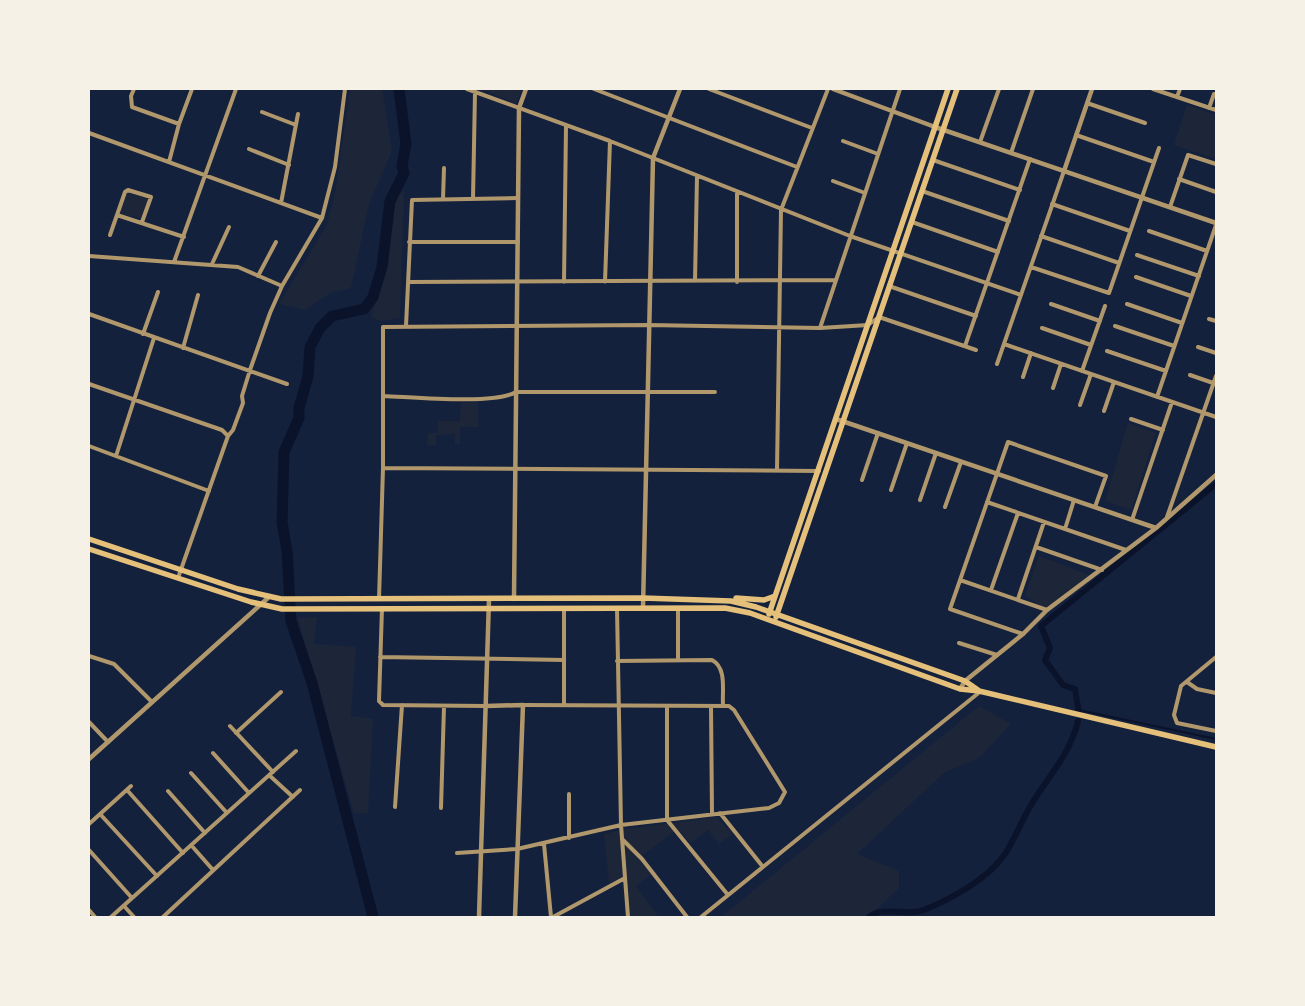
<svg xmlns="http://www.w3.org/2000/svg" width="1305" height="1006" viewBox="0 0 1305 1006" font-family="'Work Sans',sans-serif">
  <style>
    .green { fill: #1d2539 }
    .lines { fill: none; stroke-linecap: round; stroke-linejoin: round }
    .stream { stroke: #0b132b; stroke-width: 2 }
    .canal { stroke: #0b132b; stroke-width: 6 }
    .river { stroke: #0b132b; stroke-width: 11 }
    .minor { stroke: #b1986c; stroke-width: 4 }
    .tertiary { stroke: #b1986c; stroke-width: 4.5 }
    .primary { stroke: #e5c07b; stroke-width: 5.5 }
  </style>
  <rect width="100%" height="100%" fill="#14213d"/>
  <path class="green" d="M350,89H382L392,151L369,204L351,288L332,292L305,310L279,304L327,225L336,188Z
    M487,89H522L516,103L486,91Z
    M1187,105L1216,115V159L1174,145Z
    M404,189L400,318L380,321L371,317L385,270L395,201Z
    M130,191L147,198L148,201L141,218L122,214L120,210L126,194Z
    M478,402V427H460V444H455V434L436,435V445H427L428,433H438V421H460L461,403Z
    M1128,423L1156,433L1131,510L1105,501Z
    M1039,556L1089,575L1045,610L1025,595Z
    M317,617L314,644L356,647L351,716L373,719L368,813H354L299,623L298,618Z
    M979,706L1011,724L979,758L945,772L857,854L899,871V888L869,917H721Z
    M717,817L733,834L719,844L708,830L690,843L678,829L639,858L651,875L636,886L659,917H630L627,874L609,883L604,834L626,829Z"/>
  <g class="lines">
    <path class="stream" d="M1079,710L1216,739"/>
    <path class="canal" d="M1079,713L1075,689L1063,685L1045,660L1050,648L1041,626L1216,484
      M869,917C882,905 908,917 924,910C951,899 988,879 1005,854C1017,835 1025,812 1038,794C1054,770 1071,750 1078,721"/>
    <path class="river" d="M373,917L312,683L291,621L287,551L282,522L284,452L299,418V408L308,376L310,347L320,328L332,316L364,309L373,297L382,267L390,201L404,173L402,166L406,144L399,89"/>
    <path class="minor" d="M134,89L131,96L132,107L179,124
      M467,89L610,141L850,236L1021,295
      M594,89L797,167
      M709,89L812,128
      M1153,89L1216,110
      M1177,97L1180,89
      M1087,103L1145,123
      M1209,108L1214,94
      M262,112L296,125
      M89,133L322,218
      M1076,135L1154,162
      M843,141L878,154
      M980,142L999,89
      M249,149L289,165
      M1011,153L1033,89
      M933,160L1020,190
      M169,162L179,124L192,89
      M1179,179L1216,192
      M833,181L865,193
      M922,191L1009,221
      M737,192V282
      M443,199L444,168
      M473,199L475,92
      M281,203L298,114
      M1052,204L1130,231
      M1170,207L1188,155L1216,164
      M142,222L151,197L128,190L125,192L117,215L184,237
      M912,222L998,252
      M1149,231L1207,251
      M110,235L117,215
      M1041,236L1119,263
      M409,242H518
      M1137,255L1199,276
      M89,256L238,267L282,286
      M174,262L236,89
      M212,264L229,227
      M1031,267L1109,293L1159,148
      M258,276L276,242
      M1136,277L1191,296
      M695,281L697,176
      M408,282L835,280
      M564,282L566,126
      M605,282L610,141
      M889,286L976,316
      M1051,304L1100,321
      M1127,304L1182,323
      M89,314L287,384
      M1209,319L1216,321
      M406,326L412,200L518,198
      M1115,326L1174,346
      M820,328L900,89
      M1042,328L1091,345
      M143,334L158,292
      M1004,344L1216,417
      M965,346L1030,159
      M1198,347L1216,353
      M183,348L198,295
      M1107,351L1166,371
      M997,364L1064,171
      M1082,371L1105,306
      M1190,375L1216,384
      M1023,377L1031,353
      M89,384L222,430L228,436
      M1053,388L1061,364
      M383,396C412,397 494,405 516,392H715
      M1157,397L1216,225
      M1080,405L1091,374
      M1104,411L1114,382
      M1131,419L1163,430
      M89,446L209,491
      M116,456L154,338
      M383,468L819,471
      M777,470L781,210L828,89
      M862,480L878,433
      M891,490L907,443
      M920,500L936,453
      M987,502L1126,550
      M945,507L961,462
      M1167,517L1216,376
      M1132,520L1172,402
      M1065,529L1074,500
      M1036,547L1102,570
      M178,578L228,436L233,430L243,403L242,396L250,370L270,313L282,286L322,218L335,167L345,89
      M960,580L1047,610
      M991,590L1018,513
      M379,599L383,468V327L648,325L820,328L868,325L879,317L976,350
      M1018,599L1044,522
      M382,608L379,701L383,705L486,706
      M617,608L621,825L628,917
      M1023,634L950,609L1008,442L1106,476L1095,507
      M959,643L997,655
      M89,656L114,664L152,702
      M380,657L564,660
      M1216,657L1181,686L1174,715L1177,723L1216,731
      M678,659V608
      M617,661L712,660C727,668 722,690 723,705
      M1187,682L1197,689L1216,693
      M564,705V608
      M667,706V820L728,895
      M711,706L712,814
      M89,722L108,742
      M230,726L273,772
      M236,733L281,692
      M213,753L249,793
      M191,773L227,813
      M269,775L293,797
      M127,790L183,853
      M168,791L205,833
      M395,807L402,705
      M441,808L444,706
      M720,813L763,867
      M100,814L157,876
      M89,824L131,786
      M569,838V794
      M622,839L642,859L687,917
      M544,844L551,917
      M191,845L213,870
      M89,850L132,898
      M457,853L517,849L621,825L769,808L779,803L785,792L734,710L729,706L523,705
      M124,906L134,917
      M89,910L95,917
      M111,917L296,751
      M163,917L300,790
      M553,917L625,878
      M701,917L981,691"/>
    <path class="tertiary" d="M833,89L935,127L1216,223
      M1064,171L1092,89
      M836,419L1156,528
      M514,599L519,108L526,89
      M643,608L653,158L680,89
      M960,689L965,681L1023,634L1047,610L1156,528L1216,475
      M486,706L523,705L515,917
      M89,759L269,597
      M479,917L489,599"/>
    <path class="primary" d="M89,539L238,589L281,599L643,598L731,601L756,607L965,681L978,690
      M89,549L251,602L282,609L725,608L750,613L960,689L979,691L1216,747
      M736,598L764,600L775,596
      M769,614L948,89
      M776,617L957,89"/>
  </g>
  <rect width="1305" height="1006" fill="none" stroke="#f6f1e7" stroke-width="180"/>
</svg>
